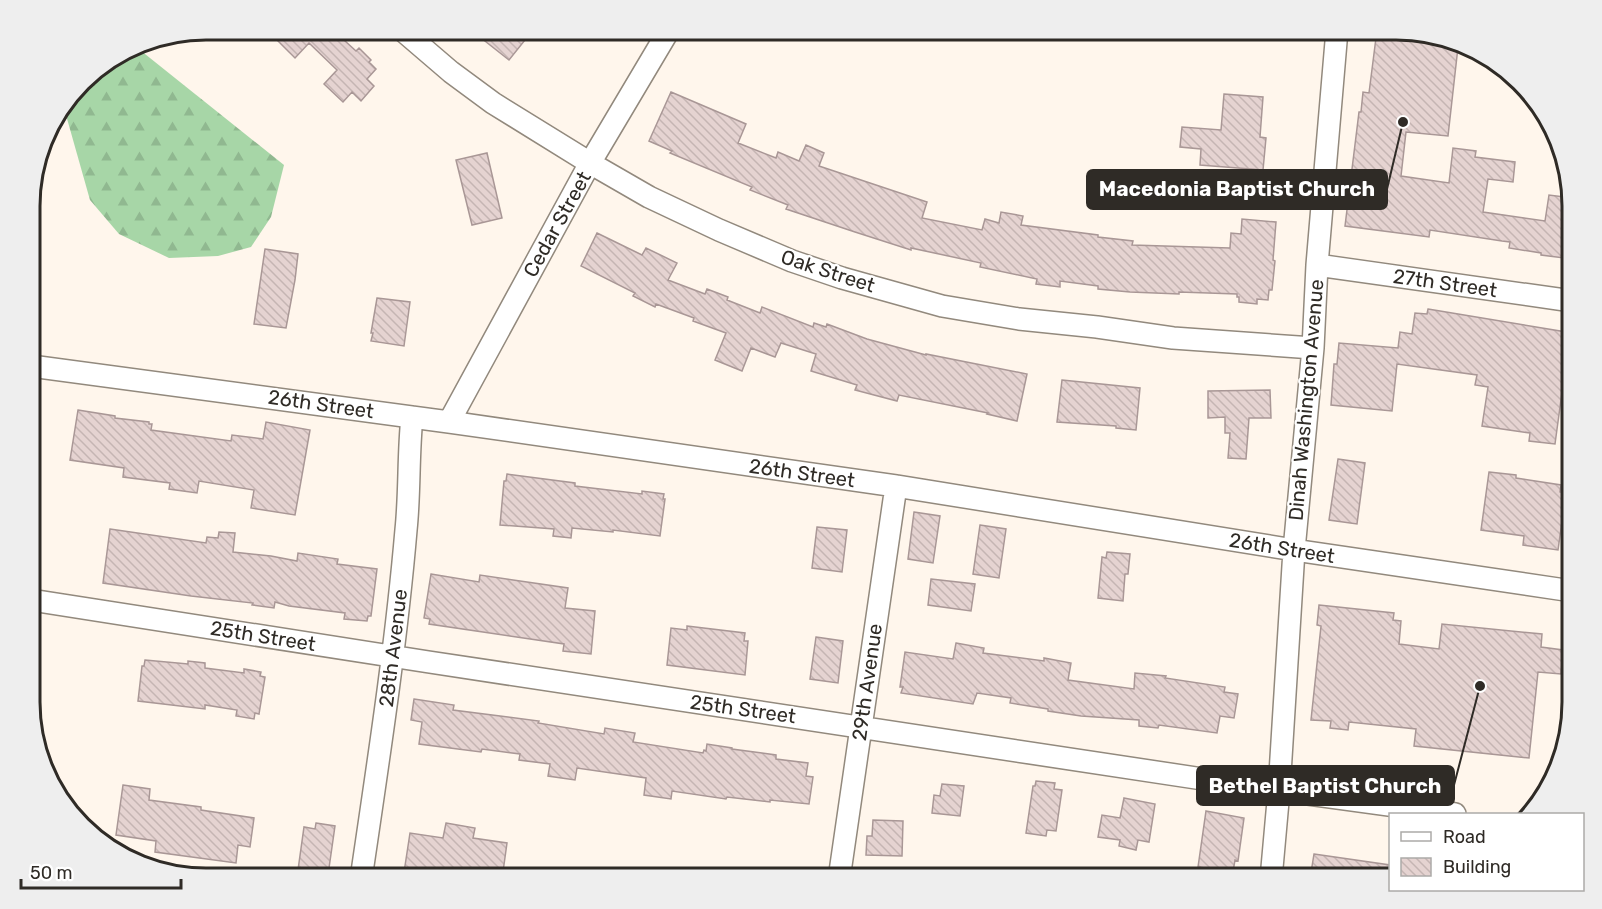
<svg xmlns="http://www.w3.org/2000/svg" width="1602" height="909" viewBox="0 0 1602 909" font-family="Rubik,sans-serif">
  <style>
    .forest { fill: url(#forest-firs) }
    .building { fill: url(#building-back-hatch); stroke: #a99796; stroke-width: 1.5 }
    .lines { fill: none; stroke-linecap: round; stroke-linejoin: round }
    .lane-casing { stroke: #92897d; stroke-width: 14 }
    .street-casing { stroke: #92897d; stroke-width: 24 }
    .lane { stroke: #fff; stroke-width: 10 }
    .street { stroke: #fff; stroke-width: 21 }
    .labels { text-anchor: middle; stroke-width: 4.5; stroke-linejoin: round; paint-order: stroke }
    .street-label { font-size: 20px; fill: #2f2b26; stroke: #fff }
    .rim { fill: none; stroke: #2f2b26; stroke-width: 3 }
    .leader { fill: none; stroke: #2f2b26; stroke-width: 2 }
    .callout-dot { fill: #2f2b26; stroke: #fff; stroke-width: 2 }
    .callout { fill: #2f2b26; stroke: #2f2b26; stroke-width: 2 }
    .callout-label { font-size: 21px; text-anchor: middle; font-weight: bold; fill: #fff }
  </style>
  <defs>
    <pattern id="forest-firs" width="22" height="20" patternUnits="userSpaceOnUse" patternTransform="scale(1.5)"><rect width="22" height="20" fill="#a7d6a7"/><path d="M5 1l3.5 6h-7zM16 11l3.5 6h-7z" fill="#90b890"/></pattern>
    <pattern id="building-back-hatch" width="6" height="6" patternUnits="userSpaceOnUse" patternTransform="scale(1.5)"><rect width="6" height="6" fill="#e5d3d1"/><path d="M-1 5l2 2M0 0l6 6M5-1l2 2" fill="none" stroke="#c5b5b3"/></pattern>
  </defs>
  <rect width="100%" height="100%" fill="#fff6ec"/>
  <path class="forest" d="M135,46L284,165L271,217L251,247L218,256L169,258L119,234L90,200L64,108L90,74Z"/>
  <path class="building" d="M267,30H333L356,51L359,48L371,60L369,62L376,69L367,79L374,86L361,101L352,92L343,102L324,84L337,70L309,43L295,58Z
    M471,30H533L509,60Z
    M1377,30H1396L1458,47L1448,136L1406,132L1401,176L1449,183L1453,148L1476,151L1475,157L1515,162L1513,182L1488,179L1483,212L1545,221L1549,195L1572,198V259L1541,255V253L1509,248L1510,242L1502,241L1430,230L1429,237L1345,226L1359,112H1361L1363,92L1369,93Z
    M671,92L746,124L738,143L776,158L778,152L799,161L806,145L824,153L819,166L927,202L922,218L982,230L985,219L999,223L1001,212L1023,216L1021,225L1098,235V237L1133,241L1132,245L1230,248L1231,233L1241,234L1242,219L1276,222L1273,260L1275,261L1272,290H1269L1268,300L1257,299V304L1239,302V297H1237V294L1179,292V294L1130,292L1098,289V286L1060,281V287L1036,284L1037,279L980,267L981,263L911,248V250L855,232L786,209L788,205L750,190L752,187L670,153L672,151L649,141Z
    M1224,94L1263,97L1260,137L1266,138L1263,170L1200,165L1201,149L1180,147L1182,127L1221,130Z
    M487,153L502,218L472,225L456,160Z
    M597,233L642,255L646,248L677,263L668,280L705,294L707,289L728,297L727,300L760,313L762,307L813,327L814,323L826,327L827,324L867,339L926,355V354L1027,374L1017,421L987,414L988,413L899,395L897,401L855,390L857,385L811,371L816,354L781,343L775,357L751,348L742,371L715,360L726,333L693,321L694,318L656,304L655,307L633,296L635,293L581,266Z
    M265,249L298,254L295,280L286,328L254,324Z
    M377,298L410,302L404,346L371,341L373,333H371Z
    M1428,309L1572,333V387L1563,385L1555,444L1529,441L1530,433L1482,426L1488,387L1475,385L1477,375L1397,364L1392,411L1331,405L1334,364H1337L1339,343L1398,348L1400,332L1412,334L1415,313L1427,314Z
    M1062,380L1140,388L1136,430L1116,428V426L1057,422Z
    M1270,390L1271,418H1249L1246,459L1228,458L1230,433H1225V417L1208,418V391Z
    M78,410L115,416V418L149,422V424H152L151,430L231,441L232,435L263,439L266,422L310,430L295,515L251,508L254,490L199,481L197,493L169,489L170,483L123,477L124,468L70,460Z
    M1338,459L1365,463L1357,524L1329,520Z
    M1489,472L1516,475V478L1561,485L1560,492L1566,493L1558,550L1523,545L1524,536L1481,530Z
    M507,474L575,483V486L642,494V491L664,494L663,499H665L660,536L613,530V532L572,528L571,538L553,536L554,529L500,525L504,481H506Z
    M914,512L940,516L933,563L908,559Z
    M980,525L1006,529L999,578L973,574Z
    M817,527L847,530L842,572L812,568Z
    M110,529L206,543L207,537L218,538L219,532L235,533L233,552L271,556L297,561L298,553L338,559L337,564L377,569L371,616H368L367,621L344,619L345,613L289,606L275,602L274,608L252,605L253,603L191,596L103,583Z
    M1107,552L1130,554L1128,574H1125L1123,601L1098,598L1102,557L1106,558Z
    M431,574L479,582L480,575L568,588L565,608L595,611L591,654L563,651L564,644L429,624L430,619L424,618Z
    M931,579L975,584L971,611L928,605Z
    M1319,605L1394,613L1393,620L1401,621L1399,644L1439,649L1442,624L1542,634L1541,647L1563,650L1561,674L1538,672L1529,758L1414,746L1416,729L1349,722L1348,730L1330,728L1331,721L1311,720L1321,626L1317,625Z
    M687,626L745,633L744,641H748L745,675L667,665L671,628L687,630Z
    M816,637L843,641L838,683L810,679Z
    M956,643L984,648L983,653L1044,661V658L1071,663L1068,680L1134,689L1135,673L1166,676L1165,678L1225,687L1224,692L1238,694L1234,718L1220,716L1217,733L1159,725L1158,728L1139,726V720L1081,716L1048,711V709L1010,703L1011,698L977,693L973,704L901,693L903,687H900L905,652L953,659Z
    M145,660L188,664V661L205,663V668L244,673V669L261,672L260,676L265,677L259,714L255,713L254,719L236,716L237,710L205,705V709L138,701L142,666H144Z
    M414,699L454,705L453,710L539,721L538,723L604,734L605,728L635,733L633,742L703,753L704,750L706,751L707,744L732,748V749L776,755V759L808,763L806,776L813,777L809,804L770,800V802L727,797L726,799L672,791L671,799L644,795L646,778L577,768L575,780L548,776L550,764L519,760L520,754L482,749L481,752L419,744L422,722L411,720Z
    M1036,781L1055,783L1054,789L1062,790L1056,831L1047,830L1046,836L1026,833L1033,786H1035Z
    M942,784L964,786L960,816L932,813L934,795L940,796Z
    M123,785L150,789L149,800L201,807V810L254,818L250,847L238,845L236,863L155,852L156,841L116,835Z
    M1124,798L1155,804L1149,842L1138,840L1136,850L1119,846L1120,840L1098,837L1102,815L1120,818Z
    M1206,811L1244,818L1238,861L1235,860L1233,872L1198,867Z
    M873,820L903,821L902,856L866,855L867,836H872Z
    M316,823L335,826L328,875L324,874V879L300,877L301,871L298,870L304,827L315,829Z
    M446,823L475,828L473,838L507,843L502,879H403L410,833L443,838Z
    M1314,854L1390,865V879H1310Z"/>
  <g class="lines">
    <defs>
      <path id="lane" d="M1570,591L1572,648
        M1567,728L1572,703"/>
      <path id="street" d="M402,30L451,72L493,103L590,163L649,197L719,230L792,261L842,278L942,306L1019,319L1097,327L1173,338L1313,348
        M1317,265L1572,301
        M31,366L449,422L896,486L1294,550L1572,591
        M449,422L590,163L669,30
        M31,600L429,662L1249,786L1455,814
        M361,879C378,763 396,647 406,530C410,492 408,454 412,417
        M839,879L896,486
        M1271,879L1279,790L1294,550L1313,348L1317,265L1337,30"/>
    </defs>
    <use href="#lane" class="lane-casing"/>
    <use href="#street" class="street-casing"/>
    <use href="#lane" class="lane"/>
    <use href="#street" class="street"/>
  </g>
  <g class="labels">
    <g class="street-label">
      <text transform="translate(557 224) rotate(-61)" y="7">Cedar Street</text>
      <text transform="translate(828 271) rotate(18)" y="7">Oak Street</text>
      <text transform="translate(1445 283) rotate(8)" y="7">27th Street</text>
      <text transform="translate(1306 400) rotate(-85)" y="7">Dinah Washington Avenue</text>
      <text transform="translate(321 404) rotate(8)" y="7">26th Street</text>
      <text transform="translate(802 473) rotate(8)" y="7">26th Street</text>
      <text transform="translate(1282 548) rotate(9)" y="7">26th Street</text>
      <text transform="translate(263 636) rotate(9)" y="7">25th Street</text>
      <text transform="translate(393 648) rotate(-83)" y="7">28th Avenue</text>
      <text transform="translate(867 682) rotate(-82)" y="7">29th Avenue</text>
      <text transform="translate(743 709) rotate(8)" y="7">25th Street</text>
    </g>
  </g>
  <path d="M0 0H1602V909H0ZM206 40H1396A166 166 0 0 1 1562 206V702A166 166 0 0 1 1396 868H206A166 166 0 0 1 40 702V206A166 166 0 0 1 206 40Z" fill="#eee" fill-rule="evenodd"/>
  <path class="rim" d="M206 40H1396A166 166 0 0 1 1562 206V702A166 166 0 0 1 1396 868H206A166 166 0 0 1 40 702V206A166 166 0 0 1 206 40Z"/>
  <path class="leader" d="M1403 122L1387 189M1480 686L1454 785"/>
  <g class="callout-dot">
    <circle cx="1403" cy="122" r="6"/>
    <circle cx="1480" cy="686" r="6"/>
  </g>
  <g class="callout">
    <rect x="1087" y="170" width="300" height="39" rx="6"/>
    <rect x="1197" y="766" width="257" height="39" rx="6"/>
  </g>
  <g class="callout-label">
    <text x="1237" y="196">Macedonia Baptist Church</text>
    <text x="1325" y="793">Bethel Baptist Church</text>
  </g>
  <rect x="1389" y="813" width="195" height="78" fill="#ffffff" stroke="#acaaa8" stroke-width="1.5"/>
  <rect x="1401" y="832" width="30" height="9" fill="#ffffff" stroke="#acaaa8" stroke-width="1.5"/>
  <text x="1443" y="843" font-size="18" fill="#2f2b26">Road</text>
  <rect x="1401" y="858" width="30" height="18" fill="url(#building-back-hatch)" stroke="#acaaa8" stroke-width="1.5"/>
  <text x="1443" y="873" font-size="18" fill="#2f2b26">Building</text>
  <path d="M21 879v9h160v-9" fill="none" stroke="#2f2b26" stroke-width="3"/>
  <text x="30" y="879" font-size="18" fill="#2f2b26" stroke="#ffffff" stroke-width="4.5" paint-order="stroke">50 m</text>
</svg>
